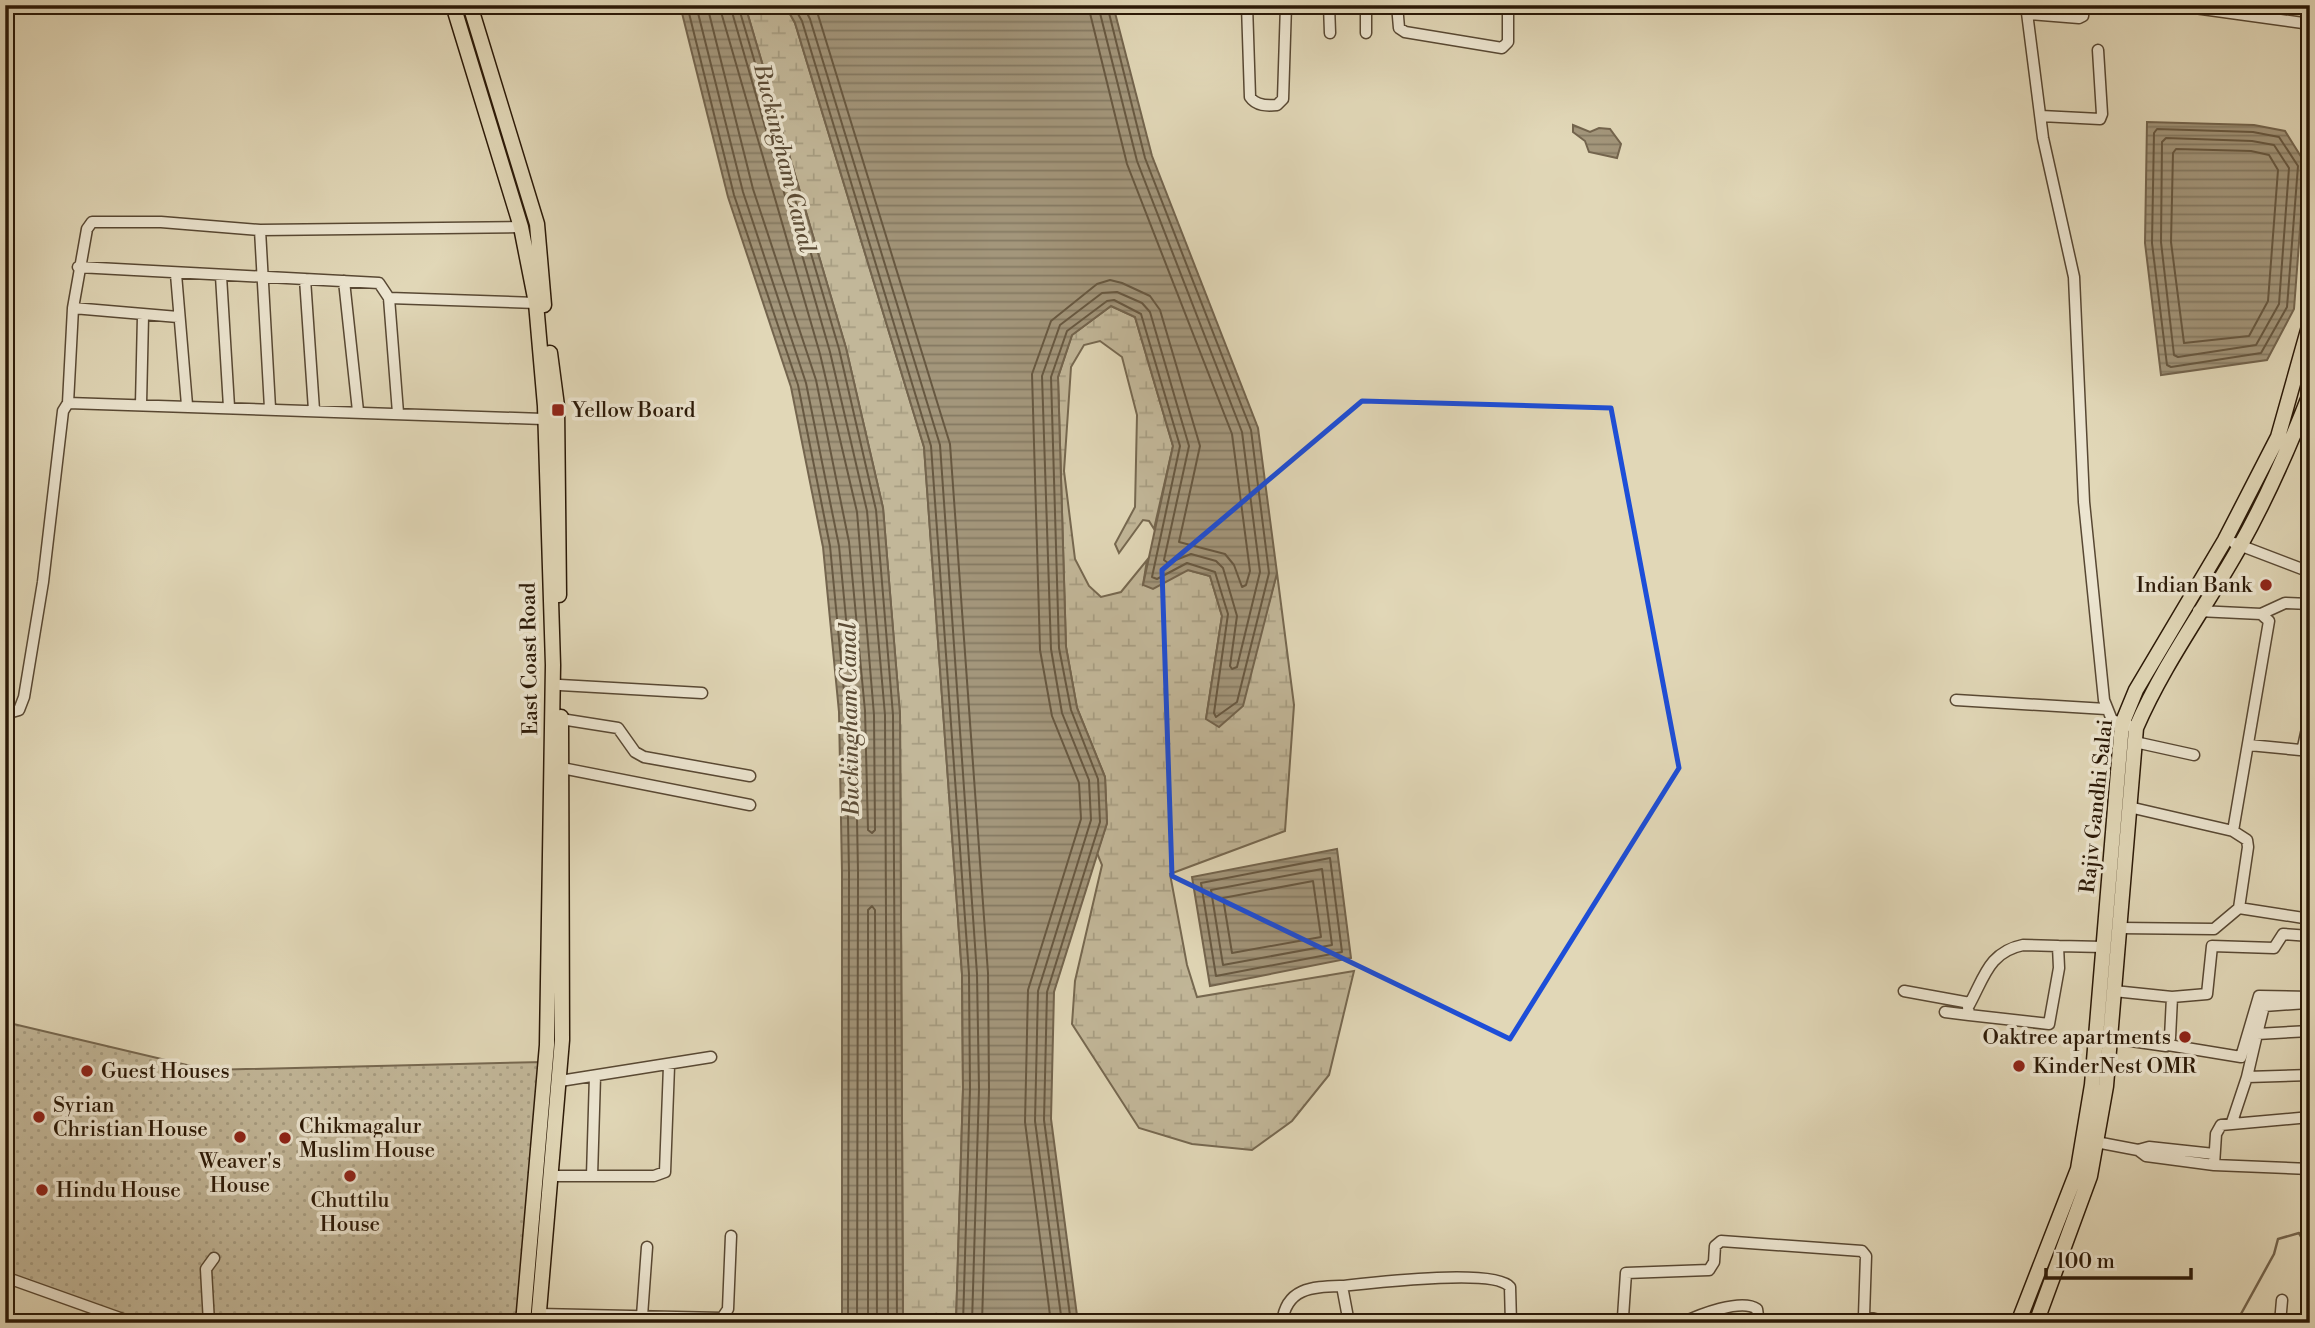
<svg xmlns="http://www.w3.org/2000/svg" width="2315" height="1328" viewBox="0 0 2315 1328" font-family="'Libre Bodoni',serif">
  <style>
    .wetland { fill: url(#wetland-marsh); stroke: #766850; stroke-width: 2 }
    .park { fill: url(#park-dots); stroke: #766850; stroke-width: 2 }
    .water { fill: url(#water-rules); stroke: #73644d; stroke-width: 2 }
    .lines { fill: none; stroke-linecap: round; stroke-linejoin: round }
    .shore { stroke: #675841; stroke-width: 2 }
    .stream { stroke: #73644d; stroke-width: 2.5 }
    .minor-casing { stroke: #584833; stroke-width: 13 }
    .major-casing { stroke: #2b1907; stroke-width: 17 }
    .minor { stroke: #ece5d0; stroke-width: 10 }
    .major { stroke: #e1d7b7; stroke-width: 14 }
    .marked { fill: none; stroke: #1d4ed8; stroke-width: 5; stroke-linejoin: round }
    .poi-dot { fill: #8f2418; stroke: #ece5d0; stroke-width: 2.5 }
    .labels { text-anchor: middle; stroke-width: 7; stroke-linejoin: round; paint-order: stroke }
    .poi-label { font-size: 21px; fill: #2b1907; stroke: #ece5d0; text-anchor: start }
    .street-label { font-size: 21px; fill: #2b1907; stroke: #ece5d0 }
    .water-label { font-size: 23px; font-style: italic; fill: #5b4b35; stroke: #ece5d0 }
  </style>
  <defs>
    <pattern id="wetland-marsh" width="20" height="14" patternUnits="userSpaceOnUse" patternTransform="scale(1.75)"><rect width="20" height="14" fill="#c2b799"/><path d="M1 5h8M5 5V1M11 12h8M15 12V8" fill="none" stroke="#a79d82"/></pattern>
    <pattern id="park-dots" width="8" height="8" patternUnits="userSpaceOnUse" patternTransform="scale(1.75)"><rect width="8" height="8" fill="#c2b799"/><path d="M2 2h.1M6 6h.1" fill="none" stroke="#a79d82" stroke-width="1.8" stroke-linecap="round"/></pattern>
    <pattern id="water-rules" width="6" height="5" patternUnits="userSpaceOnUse" patternTransform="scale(1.75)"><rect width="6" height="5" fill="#a3967b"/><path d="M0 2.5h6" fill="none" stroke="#857a63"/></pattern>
  </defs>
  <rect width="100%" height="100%" fill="#e1d7b7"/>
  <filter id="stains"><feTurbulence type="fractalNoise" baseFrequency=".00286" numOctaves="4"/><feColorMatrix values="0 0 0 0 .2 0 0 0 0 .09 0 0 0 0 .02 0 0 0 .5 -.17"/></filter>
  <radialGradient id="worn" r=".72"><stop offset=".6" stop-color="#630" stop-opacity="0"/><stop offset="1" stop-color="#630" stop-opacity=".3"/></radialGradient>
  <path class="wetland" d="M745,5H785L795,23L924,447L962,974L963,1089L956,1323H903L900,714L883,508L846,348Z
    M1111,306L1135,317L1173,446L1154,529L1149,521L1143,520L1119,553L1115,544L1135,507L1137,415L1122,357L1100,341L1084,345L1071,367L1064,471L1075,559L1089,586L1101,597L1121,592L1147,560L1143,585L1188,570L1210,576L1222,616L1206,719L1262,628L1277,573L1294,705L1285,831L1170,874L1187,965L1197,997L1354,971L1329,1075L1292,1121L1252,1150L1192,1144L1139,1128L1072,1024L1075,981L1102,865L1097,853L1107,823L1105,777L1077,708L1066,647L1058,377L1072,335Z"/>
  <path class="park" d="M5,1022L208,1070L543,1062L518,1323H146L5,1273Z"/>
  <path class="water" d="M680,5H745L846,348L883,508L900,714L903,1323H842V872L839,712L823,547L791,387L728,197Z
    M785,5H1113L1152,156L1258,428L1277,573L1243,706L1219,727L1206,719L1222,616L1210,576L1188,570L1153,589L1143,585L1173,446L1135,317L1111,306L1072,335L1058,377L1066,647L1077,708L1105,777L1107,823L1054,992L1051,1119L1078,1323H956L963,1089L962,974L924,447L795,23Z
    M2147,122L2254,125L2285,131L2305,163L2294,309L2267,360L2161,375L2145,243Z
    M1573,125L1590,132L1599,128L1610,129L1621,144L1617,158L1589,152L1585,141L1573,132Z
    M1337,849L1351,958L1210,986L1192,877Z"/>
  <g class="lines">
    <path class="shore" d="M687,5L734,195L798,385L830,546L846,712L849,872L848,1323
      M696,5L743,192L806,383L839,546L855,712L858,872L857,1323
      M707,5L753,189L816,380L849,542L865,711L868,830L872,833L875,830L874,715L857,512L820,354L719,5
      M730,5L830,352L867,511L885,715L888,1323
      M738,5L839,349L876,510L893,715L897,1323
      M793,5L802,21L931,446L969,974L970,1089L963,1323
      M803,5L810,19L940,445L977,974L979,1089L972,1323
      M815,5L950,444L988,973L989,1090L982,1323
      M2157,129L2253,132L2279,137L2298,166L2287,307L2261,353L2171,367L2167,365L2152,243L2154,133Z
      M2166,138L2252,141L2274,145L2289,168L2279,304L2256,345L2178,357L2174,355L2161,242L2162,142Z
      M2176,149L2251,151L2269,155L2278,170L2268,301L2249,336L2184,343L2171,242L2173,153Z
      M1330,858L1342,952L1216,976L1201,883Z
      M1322,869L1332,945L1223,965L1211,890Z
      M1313,881L1321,937L1232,953L1223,898Z
      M868,1323V910L872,906L875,910L877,1323
      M1051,1323L1025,1122L1028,990L1081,819L1079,783L1052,716L1040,650L1032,374L1051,321L1097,284L1110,280L1122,283L1150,296L1160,310L1200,446L1179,542L1225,554L1234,565L1242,587L1246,585L1250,571L1232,434L1127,164L1088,5
      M1062,1323L1035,1121L1038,991L1091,820L1089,780L1062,713L1051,649L1042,376L1060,325L1102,293L1117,292L1142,303L1150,312L1189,446L1164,560L1168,563L1191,554L1216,561L1223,568L1237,616L1230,666L1232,669L1237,667L1260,572L1242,432L1137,161L1098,5
      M1071,1323L1044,1120L1047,992L1100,822L1098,779L1071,710L1059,648L1051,377L1067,331L1107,301L1114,300L1141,314L1180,446L1152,577L1157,579L1187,563L1215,572L1228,614L1214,713L1216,717L1237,702L1269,573L1251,430L1145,158L1107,5"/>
    <path class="stream" d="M2236,1323L2274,1254L2278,1239L2299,1233L2310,1252"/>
    <defs>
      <path id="minor" d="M1247,5L1250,97C1256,106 1267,106 1277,105L1283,99L1286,5
        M1329,5L1330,33
        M1397,5L1399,28L1405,32L1502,48L1508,42V5
        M2026,5L2043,138L2074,277L2084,502L2104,700L2112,720L2136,728
        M2173,5L2310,24
        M1553,6V5
        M2028,14L2079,18L2083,16L2084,5
        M1366,33V5
        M2041,116L2100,119L2102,114L2098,50
        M260,230L270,408
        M78,267L379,283L389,298L398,413
        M176,274L187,405
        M221,276L229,407
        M305,279L314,410
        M344,281L358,411
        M389,298L536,303
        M73,308L178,317
        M68,403L73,308L87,229L92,222H161L260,230L521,227
        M141,404L143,316
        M2234,543L2310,572
        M2261,614L2285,603L2310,604
        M560,685L702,693
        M1956,700L2106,709
        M5,714L19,710L24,697L43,582L63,411L68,403L543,419
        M561,719L618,728L635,752L644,757L750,776
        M2135,742L2194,755
        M2249,745L2300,750L2303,747L2310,715
        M562,768L750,805
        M2129,807L2233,831
        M2239,908L2310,919
        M2119,928L2214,929L2239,908L2248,847L2247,840L2233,831L2269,621L2261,614L2198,611
        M2023,945L2058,946L2059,968L2049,1024L1969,1015L1968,1007C1984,979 1988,952 2023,945Z
        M2058,946L2104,947
        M1904,991L1970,1003
        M2172,997L2207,994L2212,946L2274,948L2283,934L2310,936
        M1945,1012L1969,1015
        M2257,1034L2264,1006L2307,1003
        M2110,1038L2166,1046L2170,1038L2172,997L2114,991
        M2168,1045L2241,1057L2259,996L2310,997
        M2247,1077L2257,1034L2310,1031
        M560,1081L711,1057
        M2232,1122L2247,1077L2310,1075
        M2096,1142L2138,1150L2146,1156L2214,1165L2310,1169
        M2138,1150L2149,1147L2214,1154
        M2214,1165L2216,1134L2221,1125L2310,1117
        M552,1176H654L665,1172L669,1066
        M592,1176L595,1076
        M5,1277L134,1323
        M1342,1286C1370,1283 1495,1268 1510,1287L1511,1323
        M539,1314L722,1318L728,1309L731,1236
        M642,1316L647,1247
        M209,1323L206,1269L214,1258
        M1282,1323C1286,1287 1313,1287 1342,1286L1349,1323
        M1452,1323H1457
        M1480,1323H1484
        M1627,1323L1623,1317L1626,1273L1709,1270L1714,1262L1715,1246L1721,1241L1862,1251L1866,1256L1864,1316L1890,1323
        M1682,1323C1699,1315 1741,1298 1757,1309L1759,1323
        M2280,1323L2282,1300"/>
      <path id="major" d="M453,5L521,227L536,303L545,406L553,665L547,1045L523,1323
        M470,5L537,224L544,305
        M550,353L557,406L559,595
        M538,1323L562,1040L561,717
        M2018,1323L2078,1169L2092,1085L2122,724L2136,690L2225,540L2278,437L2310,323
        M2036,1323L2090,1176L2106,1086L2136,728C2164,663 2206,607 2240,546C2267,498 2290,445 2310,394"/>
    </defs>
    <use href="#minor" class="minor-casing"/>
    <use href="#major" class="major-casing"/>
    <use href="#minor" class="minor"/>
    <use href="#major" class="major"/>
  </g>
  <path class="marked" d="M1362,401L1611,408L1679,768L1510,1039L1172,876L1162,570Z"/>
  <g class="poi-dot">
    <rect x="551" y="403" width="14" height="14" rx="3.5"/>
    <circle cx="2266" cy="585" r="7"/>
    <circle cx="2185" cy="1037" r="7"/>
    <circle cx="2019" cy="1066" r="7"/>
    <circle cx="87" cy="1071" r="7"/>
    <circle cx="39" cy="1117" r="7"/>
    <circle cx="240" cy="1137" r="7"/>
    <circle cx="285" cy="1138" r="7"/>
    <circle cx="350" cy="1176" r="7"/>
    <circle cx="42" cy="1190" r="7"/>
  </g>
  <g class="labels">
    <g class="poi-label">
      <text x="572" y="417">Yellow Board</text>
      <text x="2252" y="592" text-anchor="end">Indian Bank</text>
      <text x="2171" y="1044" text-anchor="end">Oaktree apartments</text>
      <text x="2033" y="1073">KinderNest OMR</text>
      <text x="101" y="1078">Guest Houses</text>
      <text x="53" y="1112">Syrian<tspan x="53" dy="24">Christian House</tspan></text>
      <text x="299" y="1133">Chikmagalur<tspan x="299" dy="24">Muslim House</tspan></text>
      <text x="240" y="1168" text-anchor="middle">Weaver's<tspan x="240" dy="24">House</tspan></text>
      <text x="56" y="1197">Hindu House</text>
      <text x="350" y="1207" text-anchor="middle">Chuttilu<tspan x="350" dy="24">House</tspan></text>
    </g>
    <g class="street-label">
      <text transform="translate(529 659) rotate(-91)" y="7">East Coast Road</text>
      <text transform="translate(2096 806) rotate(-84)" y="7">Rajiv Gandhi Salai</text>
    </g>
    <g class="water-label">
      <text transform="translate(785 158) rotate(76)" y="8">Buckingham Canal</text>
      <text transform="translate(849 719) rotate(-91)" y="8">Buckingham Canal</text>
    </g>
  </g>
  <rect width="2315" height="1328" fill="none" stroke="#e1d7b7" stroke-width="28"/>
  <rect x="7" y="7" width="2301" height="1314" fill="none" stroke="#2b1907" stroke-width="3.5"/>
  <rect x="14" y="14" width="2287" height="1300" fill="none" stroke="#2b1907" stroke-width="2"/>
  <path d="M2046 1268v10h145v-10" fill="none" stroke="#2b1907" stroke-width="3.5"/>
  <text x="2056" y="1268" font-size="21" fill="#2b1907" stroke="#ece5d0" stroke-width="5" paint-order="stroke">100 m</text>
  <rect width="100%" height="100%" filter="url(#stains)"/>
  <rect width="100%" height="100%" fill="url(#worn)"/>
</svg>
